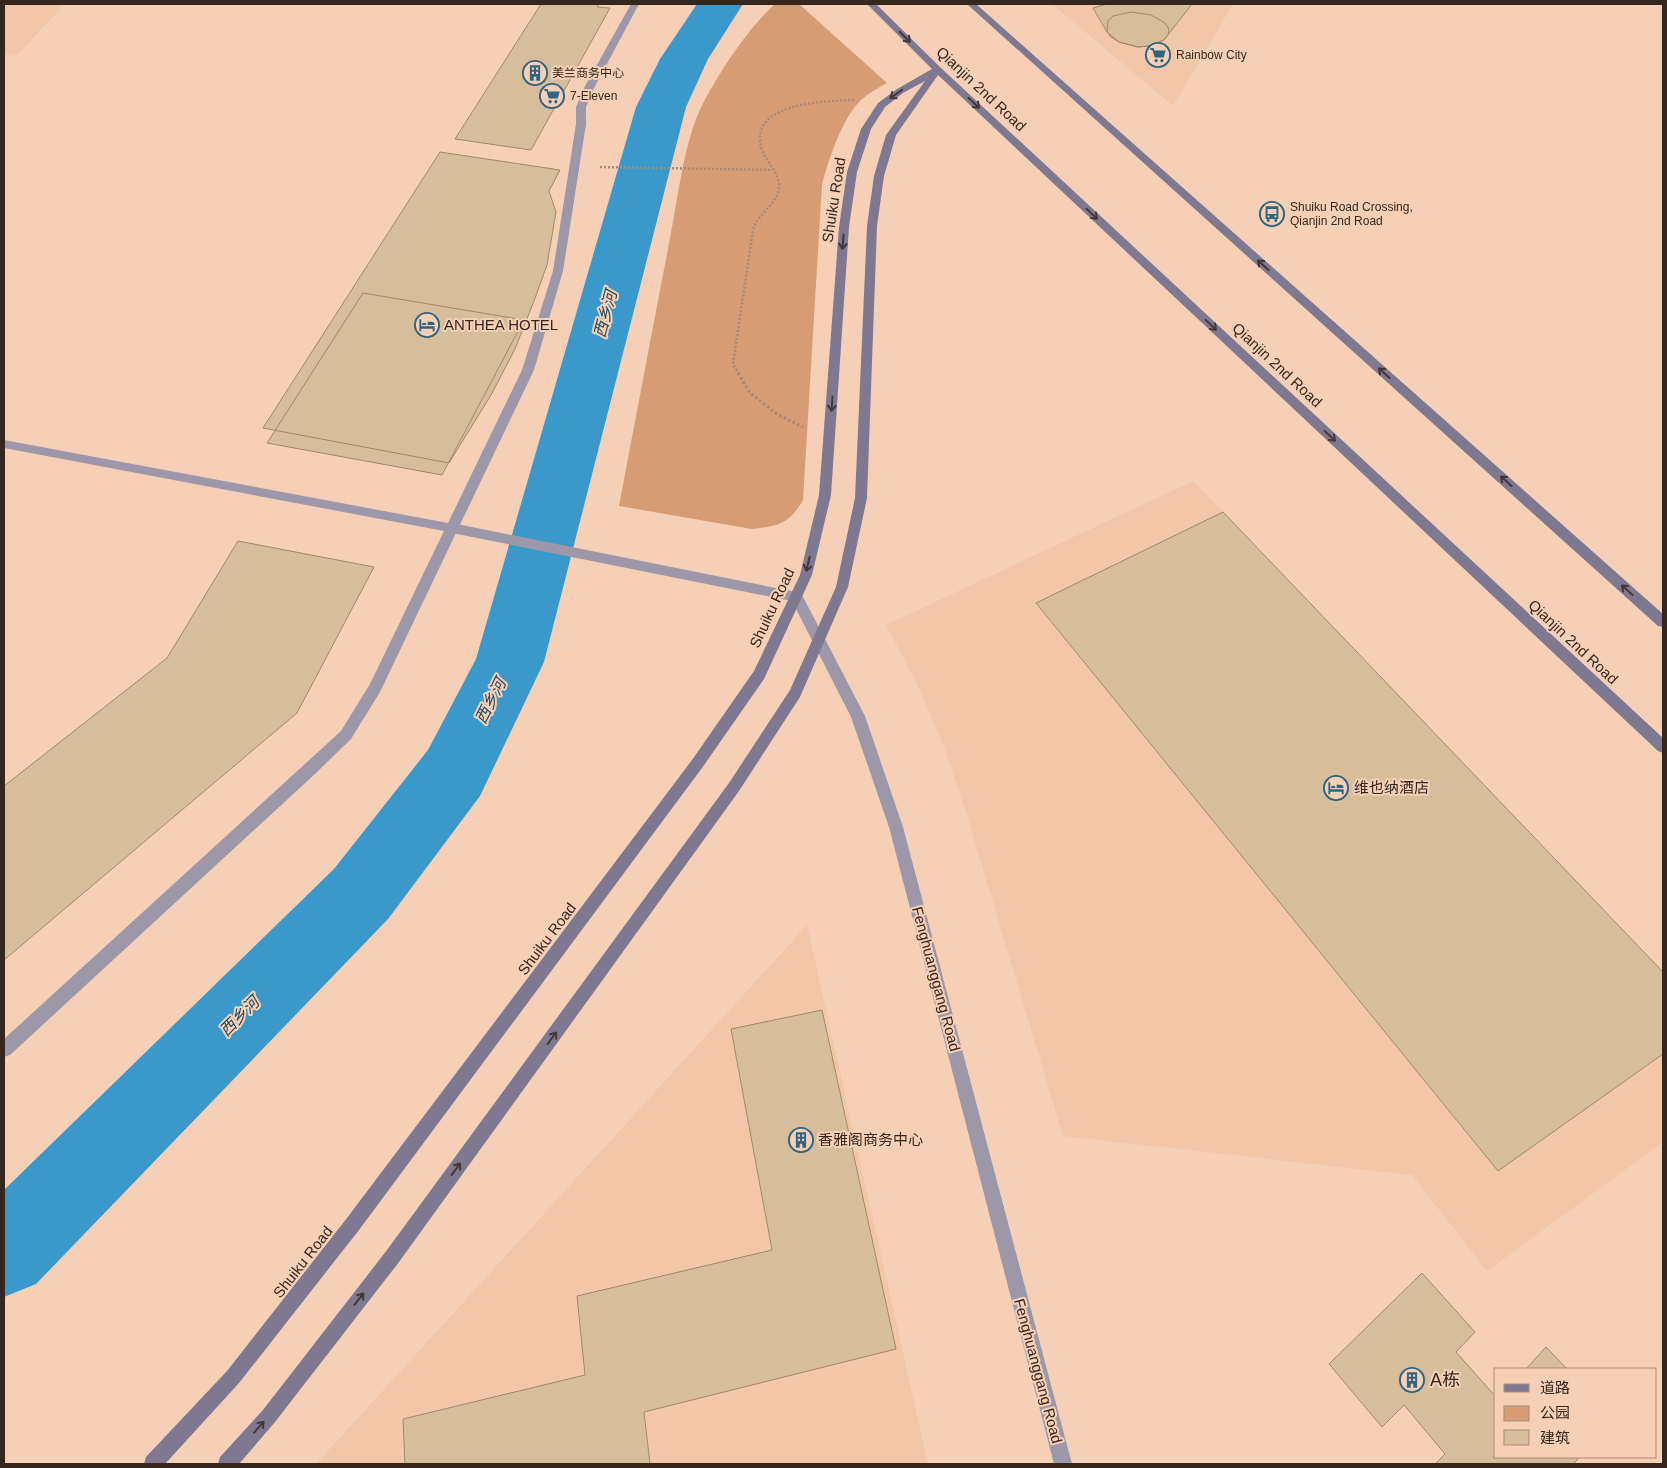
<svg xmlns="http://www.w3.org/2000/svg" width="1667" height="1468" viewBox="0 0 1667 1468" font-family="Arial,'Noto Sans SC',sans-serif">
  <style>
    .built { fill: #f2c6a8 }
    .green { fill: #d69c74 }
    .lines { fill: none; stroke-linecap: round; stroke-linejoin: round }
    .river { fill: #3a99ca; fill-rule: evenodd }
    .building { fill: #d6bd9b; stroke: #a18a69 }
    .path-far1 { stroke: #a68a77; stroke-width: 2.5; stroke-dasharray: 2 2; stroke-linecap: butt }
    .path { stroke: #a68a77; stroke-width: 3; stroke-dasharray: 2.5 2.5; stroke-linecap: butt }
    .service { fill: #9c98a9; fill-rule: evenodd }
    .minor { fill: #9c98a9; fill-rule: evenodd }
    .secondary { fill: #7e7991; fill-rule: evenodd }
    .oneway { stroke: #443735 }
    .labels { text-anchor: middle; stroke-width: 4; stroke-linejoin: round; paint-order: stroke }
    .far-poi-label { font-size: 12px; fill: #36271e; stroke: #f5d0b7; text-anchor: start }
    .street-label { font-size: 15px; fill: #36271e; stroke: #f5d0b7 }
    .poi-label { font-size: 15px; fill: #36271e; stroke: #f5d0b7; text-anchor: start }
    .water-label { font-size: 16px; font-style: italic; fill: #1f465c; stroke: #f5d0b7 }
    .near-poi-label { font-size: 18px; fill: #36271e; stroke: #f5d0b7; text-anchor: start }
  </style>
  <rect width="100%" height="100%" fill="#f5d0b7"/>
  <path class="built" d="M4,4H65L16,56L4,54Z
    M1052,4H1233L1173,106Z
    M1193,481L1663,972V1142L1487,1271L1412,1175L1063,1136L966,812L943,744L916,682L886,625Z
    M807,925L928,1464H316Z"/>
  <path class="green" d="M775,4H799L887,83C878,88 869,93 861,100C842,118 829,159 822,184L803,500C789,524 779,526 752,529L619,506C636,416 653,327 670,238C678,199 683,148 699,112C715,78 747,29 775,4Z"/>
  <g class="lines">
    <path class="river" d="M697,4H743L708,59L686,107L544,662L480,796L388,919L36,1284L4,1297V1190L334,869L428,750L476,659L636,107L660,59Z"/>
  </g>
  <path class="building" d="M541,4H599L597,7L610,8L531,150L455,139Z
    M1107,4H1192L1164,40L1149,46L1138,47L1119,42L1107,32L1093,8Z
    M1131,12L1151,15L1165,23L1169,29L1168,35L1164,40L1149,46L1138,47L1119,42L1111,37L1107,32L1108,21L1113,16Z
    M440,152L560,170L549,191L556,212L547,265L534,301L515,349L491,395L449,463L263,428Z
    M363,293L524,320L442,475L267,443Z
    M1223,512L1663,972V1054L1498,1171L1036,603Z
    M238,541L374,567L297,713L4,960V786L167,658Z
    M822,1010L896,1349L644,1412L650,1464H405L403,1419L585,1375L577,1296L772,1250L731,1029Z
    M1422,1273L1475,1332L1456,1352L1496,1397V1457H1580L1573,1464H1435L1445,1454L1404,1405L1382,1427L1329,1364Z
    M1546,1347L1567,1369H1526Z"/>
  <g class="lines">
    <path class="path-far1" d="M600,167L773,170
      M739,374L733,364L753,230C757,214 777,205 779,188C780,173 767,163 762,150C746,102 826,101 855,100"/>
    <path class="path" d="M738,373L750,393L777,414L803,427"/>
    <path class="service" d="M631,4H639L594,88L586,107V124L563,271L534,370L380,692L351,739L316,773L10,1055L4,1057V1039L341,731L370,684L444,531L4,448V440L448,523L522,370L553,271L576,124V107L584,88Z"/>
    <path class="minor" d="M452,523L801,593L865,716L903,827L1072,1464H1054L889,827L851,717L792,601L452,533L448,531L446,528L448,525Z"/>
    <path class="secondary" d="M867,4H876L941,68L1663,738V753L1658,751L938,75L896,135L884,176L877,226L867,498L848,587L800,697L739,791L399,1262L275,1422L239,1464H218L220,1457L263,1410L387,1250L729,783L790,690L836,587L855,498L867,226L874,176L886,135L925,81L903,93L885,107L871,129L857,172L849,227L831,495L812,575L764,679L702,768L359,1230L239,1383L165,1464H144L146,1457L227,1371L347,1218L692,760L754,671L800,575L819,495L839,227L847,172L861,129L878,103L897,89L932,69Z
      M967,4H976L1663,614V627L1658,626Z"/>
  </g>
  <defs><path id="oneway-shaft" d="M-6 0H5M1.5-3L5.5 0L1.5 3" fill="none" stroke-width="1.6" stroke-linecap="round" stroke-linejoin="round" transform="scale(1.25)"/></defs>
  <g class="oneway">
    <use href="#oneway-shaft" transform="translate(905 37) rotate(45)"/>
    <use href="#oneway-shaft" transform="translate(896 94) rotate(145)"/>
    <use href="#oneway-shaft" transform="translate(974 103) rotate(43)"/>
    <use href="#oneway-shaft" transform="translate(1092 214) rotate(43)"/>
    <use href="#oneway-shaft" transform="translate(843 242) rotate(94)"/>
    <use href="#oneway-shaft" transform="translate(1263 265) rotate(-138)"/>
    <use href="#oneway-shaft" transform="translate(1211 325) rotate(43)"/>
    <use href="#oneway-shaft" transform="translate(1384 373) rotate(-138)"/>
    <use href="#oneway-shaft" transform="translate(832 404) rotate(94)"/>
    <use href="#oneway-shaft" transform="translate(1330 436) rotate(43)"/>
    <use href="#oneway-shaft" transform="translate(1506 481) rotate(-138)"/>
    <use href="#oneway-shaft" transform="translate(808 564) rotate(103)"/>
    <use href="#oneway-shaft" transform="translate(1627 590) rotate(-138)"/>
    <use href="#oneway-shaft" transform="translate(552 1038) rotate(-54)"/>
    <use href="#oneway-shaft" transform="translate(456 1169) rotate(-54)"/>
    <use href="#oneway-shaft" transform="translate(359 1299) rotate(-52)"/>
    <use href="#oneway-shaft" transform="translate(259 1427) rotate(-49)"/>
  </g>
  <defs>
    <symbol id="supermarket-ring" viewBox="-11 -11 22 22"><circle r="9.5" fill="#f5d0b7" stroke="#306480" stroke-width="1.5"/><path d="M-6-5.5h2.5l.6 2H6L4.5 2H-2.5L-4.4-4H-6ZM-1.5 3.2a1.3 1.3 0 1 0 .1 0ZM3 3.2a1.3 1.3 0 1 0 .1 0Z" fill="#306480"/></symbol>
    <symbol id="building-ring" viewBox="-11 -11 22 22"><circle r="9.5" fill="#f5d0b7" stroke="#306480" stroke-width="1.5"/><path d="M-4-6H4V6H1V3H-1V6H-4ZM-2.5-4.3h1.7v1.8h-1.7ZM.8-4.3h1.7v1.8H.8ZM-2.5-1h1.7V.8h-1.7ZM.8-1h1.7V.8H.8Z" fill="#306480"/></symbol>
    <symbol id="bus-ring" viewBox="-11 -11 22 22"><circle r="9.5" fill="#f5d0b7" stroke="#306480" stroke-width="1.5"/><path d="M-5-6H5V4H4V6H2V4H-2V6H-4V4H-5ZM-3.5-4V0h7V-4ZM-3.5 1.2v1.5H-2V1.2ZM2 1.2v1.5H3.5V1.2Z" fill="#306480"/></symbol>
    <symbol id="hotel-ring" viewBox="-11 -11 22 22"><circle r="9.5" fill="#f5d0b7" stroke="#306480" stroke-width="1.5"/><path d="M-6-4.5h1.5V1H6V5H4.5V3h-9V5H-6ZM-4 0a1.8 1.8 0 1 1 3.6 0ZM.5 0V-2.5h3Q6-2.5 6 0Z" fill="#306480"/></symbol>
  </defs>
  <g fill-rule="evenodd">
    <use href="#supermarket-ring" x="1144" y="41" width="28" height="28"/>
    <use href="#building-ring" x="521" y="59" width="28" height="28"/>
    <use href="#supermarket-ring" x="538" y="82" width="28" height="28"/>
    <use href="#bus-ring" x="1258" y="200" width="28" height="28"/>
    <use href="#hotel-ring" x="413" y="311" width="28" height="28"/>
    <use href="#hotel-ring" x="1322" y="774" width="28" height="28"/>
    <use href="#building-ring" x="787" y="1126" width="28" height="28"/>
    <use href="#building-ring" x="1398" y="1366" width="28" height="28"/>
  </g>
  <g class="labels">
    <g class="far-poi-label">
      <text x="1176" y="59">Rainbow City</text>
      <text x="552" y="77">美兰商务中心</text>
      <text x="570" y="100">7-Eleven</text>
      <text x="1290" y="211">Shuiku Road Crossing,<tspan x="1290" dy="14">Qianjin 2nd Road</tspan></text>
    </g>
    <g class="street-label">
      <text transform="translate(981 89) rotate(43)" y="5">Qianjin 2nd Road</text>
      <text transform="translate(834 200) rotate(-81)" y="5">Shuiku Road</text>
      <text transform="translate(1277 365) rotate(43)" y="5">Qianjin 2nd Road</text>
      <text transform="translate(772 608) rotate(-65)" y="5">Shuiku Road</text>
      <text transform="translate(1573 642) rotate(43)" y="5">Qianjin 2nd Road</text>
      <text transform="translate(547 939) rotate(-53)" y="5">Shuiku Road</text>
      <text transform="translate(936 979) rotate(75)" y="5">Fenghuanggang Road</text>
      <text transform="translate(303 1262) rotate(-52)" y="5">Shuiku Road</text>
      <text transform="translate(1038 1371) rotate(75)" y="5">Fenghuanggang Road</text>
    </g>
    <g class="poi-label">
      <text x="444" y="330">ANTHEA HOTEL</text>
      <text x="1354" y="793">维也纳酒店</text>
      <text x="818" y="1145">香雅阁商务中心</text>
    </g>
    <g class="water-label">
      <text transform="translate(605 314) rotate(-75)" y="6">西乡河</text>
      <text transform="translate(490 701) rotate(-63)" y="6">西乡河</text>
      <text transform="translate(239 1016) rotate(-45)" y="6">西乡河</text>
    </g>
    <g class="near-poi-label">
      <text x="1430" y="1386">A栋</text>
    </g>
  </g>
  <rect width="1667" height="1468" fill="none" stroke="#36271e" stroke-width="10"/>
  <rect x="1494" y="1368" width="162" height="90" fill="#f5d0b7" stroke="#a98c7a"/>
  <rect x="1504" y="1384" width="25" height="8" fill="#7e7991" stroke="#a98c7a"/>
  <text x="1540" y="1393" font-size="15" fill="#36271e">道路</text>
  <rect x="1504" y="1406" width="25" height="15" fill="#d69c74" stroke="#a98c7a"/>
  <text x="1540" y="1418" font-size="15" fill="#36271e">公园</text>
  <rect x="1504" y="1430" width="25" height="15" fill="#d6bd9b" stroke="#a98c7a"/>
  <text x="1540" y="1443" font-size="15" fill="#36271e">建筑</text>
</svg>
